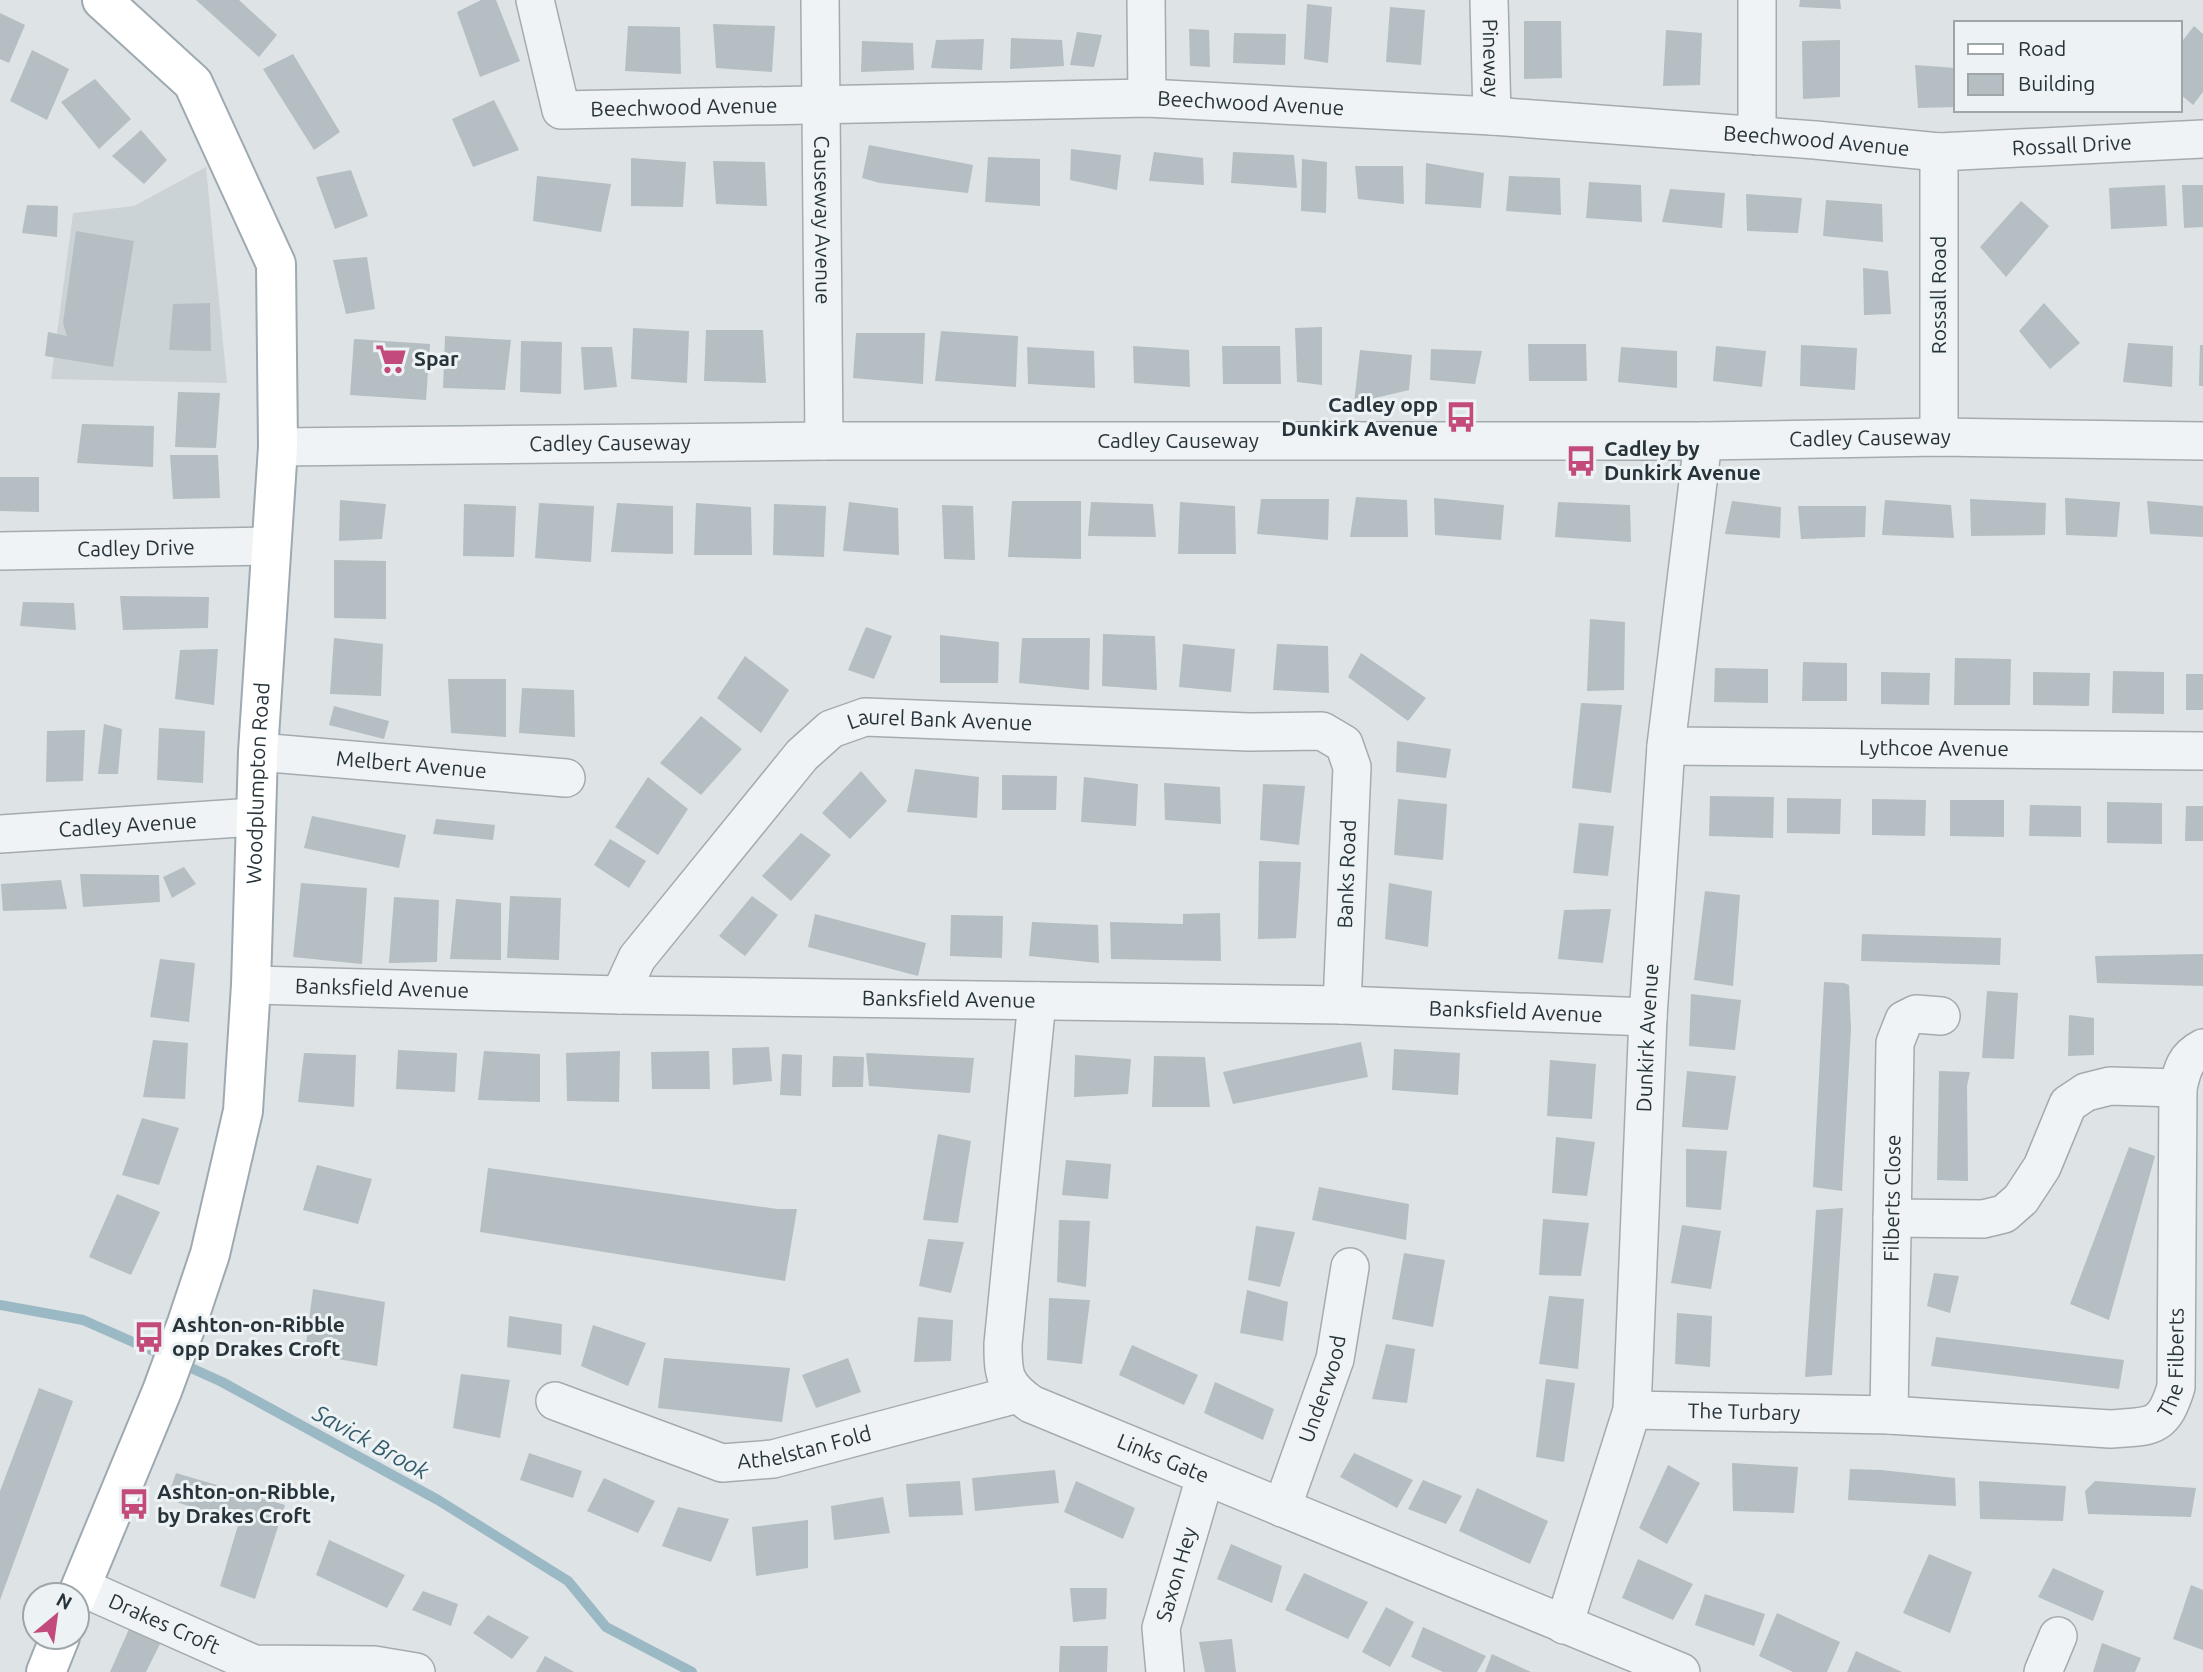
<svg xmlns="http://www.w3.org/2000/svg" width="2203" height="1672" viewBox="0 0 2203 1672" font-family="Ubuntu,sans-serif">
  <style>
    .built { fill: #ccd3d7 }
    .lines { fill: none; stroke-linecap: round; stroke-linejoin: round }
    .stream { stroke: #9bb9c4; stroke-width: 10 }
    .building { fill: #b5bec2 }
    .minor-casing { stroke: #a4abaf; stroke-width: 40 }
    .major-casing { stroke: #9eaab1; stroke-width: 42 }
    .minor { stroke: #f0f3f5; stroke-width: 37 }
    .major { stroke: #fff; stroke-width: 38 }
    .labels { text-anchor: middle; stroke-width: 6; stroke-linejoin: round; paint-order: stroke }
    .street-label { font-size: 21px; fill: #28343b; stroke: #edf2f4 }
    .poi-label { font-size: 21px; font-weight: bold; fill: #28343b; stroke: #edf2f4; text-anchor: start }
    .water-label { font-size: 23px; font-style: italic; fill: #365c6c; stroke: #edf2f4 }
  </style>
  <rect width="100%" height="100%" fill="#dee3e6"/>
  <path class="built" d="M206,167L227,383L51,379L73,213L134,206Z"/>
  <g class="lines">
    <path class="stream" d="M0,1305L83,1320L167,1357
      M180,1363L222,1382L438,1500L568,1581L606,1627L692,1672"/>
  </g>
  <path class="building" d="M196,0H239L277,35L259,57Z
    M481,0H496L520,61L480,77L457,12Z
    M1800,0H1840L1841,9L1799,7Z
    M1307,4L1332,7L1328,63L1304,59Z
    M1390,7L1425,10L1421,65L1386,62Z
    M0,13L25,25L9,63L0,59Z
    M1524,21H1561L1562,78L1524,79Z
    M713,24L775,26L772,72L716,68Z
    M628,26L680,27L681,74L625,71Z
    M2194,26L2203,34V92L2193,105L2180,94V44Z
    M1189,29L1209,30L1210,67L1190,66Z
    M1666,30L1702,33L1700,85L1663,86Z
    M1077,32L1102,35L1094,67L1070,65Z
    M1234,33L1286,34L1285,65L1233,63Z
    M1011,38L1062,40L1064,66L1010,69Z
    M984,39L982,70L931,68L936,40Z
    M1840,40V97L1803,99L1802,41Z
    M862,41L913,43L914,70L861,72Z
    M32,50L69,69L47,120L10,101Z
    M293,54L340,132L314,150L263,69Z
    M1915,65L1956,68V107L1918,108Z
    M95,79L131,119L99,149L61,102Z
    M494,100L519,150L473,167L452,119Z
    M141,130L167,160L144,184L112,156Z
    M869,145L973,165L968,193L880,183L862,178Z
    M1071,149L1121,155L1117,190L1070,180Z
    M1154,152L1203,158L1204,185L1149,181Z
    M1233,152L1294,155L1297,188L1231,183Z
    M988,157L1040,159V206L985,202Z
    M631,158L686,162L683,207L631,206Z
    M1302,159L1327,162L1326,213L1301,211Z
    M713,161L765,162L767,206L716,204Z
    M1426,163L1484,173L1481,208L1425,204Z
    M1355,166H1403L1404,204L1358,199Z
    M351,170L368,216L335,229L316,177Z
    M537,176L611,184L601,232L533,221Z
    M1509,176L1560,178L1561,215L1506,211Z
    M1589,182L1641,185L1642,222L1586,218Z
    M2165,185L2167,226L2111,229L2109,188Z
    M2182,185H2203V227L2184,228Z
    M1670,189L1725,193L1722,228L1662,222Z
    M1746,194L1802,198L1798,233L1747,231Z
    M1826,200L1882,204L1883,242L1823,236Z
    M2021,201L2049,226L2006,277L1980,247Z
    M27,205L58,206L57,237L22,233Z
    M76,231L134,241L113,367L45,356L48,332L67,336L63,323Z
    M367,257L375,309L346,314L333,260Z
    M1863,268L1888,271L1891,314L1864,315Z
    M210,303L211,351L169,350L173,304Z
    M2044,303L2080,343L2050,369L2019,331Z
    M1322,327V385L1297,382L1295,328Z
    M633,328L689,331L687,383L631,379Z
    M706,330H763L766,383L704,381Z
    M941,331L1018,336L1016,387L935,381Z
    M856,333H925L923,384L853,378Z
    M445,336L511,340L505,390L443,388Z
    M354,339L430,344L426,400L350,395Z
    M521,341L562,342L561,394L520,392Z
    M2128,343L2173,346L2172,387L2123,382Z
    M1528,344H1586L1587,381H1529Z
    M1801,345L1857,348L1855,390L1800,386Z
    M2200,345H2203V386H2199Z
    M1133,346L1189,350L1190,387L1134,383Z
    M1222,346H1280L1281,384H1223Z
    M1716,346L1766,351L1762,387L1713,381Z
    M581,347H612L617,387L584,390Z
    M1027,347L1094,351L1095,388L1028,384Z
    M1621,347L1677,351V388L1618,382Z
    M1431,349L1482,351L1475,384L1430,380Z
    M1360,350L1412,355L1409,390L1354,403Z
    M178,392L220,393L216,448L175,447Z
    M82,424L154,426L153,467L77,463Z
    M170,455H218L220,498L173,499Z
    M0,477H39V512L0,511Z
    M1356,497L1407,500L1408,537H1350Z
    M1434,498L1504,505L1501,540L1435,535Z
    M2065,498L2120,502L2117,537L2066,535Z
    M1261,499H1329L1328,540L1257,534Z
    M1970,499L2046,503L2045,535L1971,536Z
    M340,500L386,504L382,539L339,541Z
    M1885,500L1951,505L1954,538L1882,535Z
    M1012,501H1081V559L1008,557Z
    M1732,501L1781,507L1780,538L1725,534Z
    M2147,501L2203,506V537L2150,534Z
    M849,502L898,508L899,555L843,551Z
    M1091,502L1153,504L1156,537L1088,536Z
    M1180,502L1235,506L1236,554H1178Z
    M1558,502L1630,505L1631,542L1555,537Z
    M539,503L594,506L591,562L535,558Z
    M617,503L673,506V554L611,552Z
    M696,503L751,507L752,555H694Z
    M464,504L516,506L514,557L463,556Z
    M774,504L826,506L824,557L773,555Z
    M942,505L973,506L975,560L944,559Z
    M1798,506H1866L1865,537L1801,539Z
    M334,560L386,561V619L334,618Z
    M120,596L209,597L208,628L123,630Z
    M23,602L74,603L76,630L20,626Z
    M1590,619L1625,622L1624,690L1587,691Z
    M866,627L892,636L874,679L848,670Z
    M1103,634L1155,636L1157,690L1102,686Z
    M940,635L999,642L998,683H940Z
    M334,638L383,644L381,696L330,694Z
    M1022,638H1090L1089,690L1019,683Z
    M1183,644L1235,649L1231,692L1179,687Z
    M1277,644L1328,646L1329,693L1273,690Z
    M218,649L214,705L175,699L180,650Z
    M1361,653L1426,698L1408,721L1348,677Z
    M745,656L789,690L761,733L717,698Z
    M1955,658L2011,659L2010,705H1954Z
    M1803,662L1847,663V701H1802Z
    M1715,668L1768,669V703L1714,702Z
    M2113,671L2164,672V714L2112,713Z
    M1881,672L1930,673L1929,705L1881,704Z
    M2033,672L2090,673L2089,706L2033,705Z
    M2186,674H2203V710H2186Z
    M448,679H506V737L451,733Z
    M522,688L574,690L575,737L519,733Z
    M1581,703L1622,705L1611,793L1572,788Z
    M334,706L389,721L384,739L329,725Z
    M701,716L742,749L701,795L660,763Z
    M104,724L122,729L118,774H98Z
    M159,728L205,731L203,783L157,780Z
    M85,730L83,781L46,782L47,731Z
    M1397,741L1451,749L1446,778L1396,772Z
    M915,769L979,777L977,818L907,812Z
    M861,771L887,801L850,839L822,813Z
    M1002,775L1057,776L1056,810H1002Z
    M648,777L688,809L658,855L615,827Z
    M1084,777L1138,784L1136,826L1081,822Z
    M1164,783L1220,787L1221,824L1165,820Z
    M1263,784L1305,786L1299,845L1260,840Z
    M1710,796L1774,797L1773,838L1709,836Z
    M1787,798L1841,799L1840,834L1787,833Z
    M1398,799L1447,804L1443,860L1394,855Z
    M1872,799L1926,800L1925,836L1872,835Z
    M1950,800H2004V837L1950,836Z
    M2107,802L2162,803V844L2107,843Z
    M2030,805L2081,806V837L2029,836Z
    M2186,806H2203V841H2185Z
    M312,816L406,835L399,868L304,848Z
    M436,819L495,825L493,840L433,834Z
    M1579,823L1614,826L1608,876L1573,873Z
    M801,833L831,855L791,901L762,876Z
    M610,839L646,861L629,888L594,865Z
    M1259,861L1301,862L1296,938L1258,939Z
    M184,867L196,884L172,898L163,877Z
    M80,874L159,875L160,902L83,907Z
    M61,880L67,909L3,911L1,884Z
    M301,883L367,888L362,964L293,957Z
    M1389,883L1432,891L1428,947L1385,939Z
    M1705,891L1740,895L1733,986L1694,980Z
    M510,896L561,898L559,960L507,958Z
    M752,896L778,915L745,956L719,936Z
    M394,897L439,900L437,962L389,963Z
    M456,899L501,903V960L450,959Z
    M1611,909L1603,963L1558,959L1564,910Z
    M1220,913L1221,961L1111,959L1110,922L1183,924V914Z
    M815,914L926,943L918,976L808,947Z
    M951,915L1003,916L1002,958L950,956Z
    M1032,922L1098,925L1099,963L1029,956Z
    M1862,934L2001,938L2000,965L1861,961Z
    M2203,954V986L2097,983L2095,956Z
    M160,959L195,963L189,1022L150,1017Z
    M1824,982L1844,983L1849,985L1851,1029L1842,1191L1813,1187Z
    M1987,991L2018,993L2014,1059L1982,1058Z
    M1691,994L1741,1000L1735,1050L1689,1046Z
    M2069,1015L2094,1018V1055L2068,1056Z
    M153,1040L188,1043L185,1099L143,1097Z
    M1361,1042L1368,1077L1233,1104L1223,1072Z
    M769,1047L772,1081L733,1085L732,1048Z
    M1394,1049L1460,1053L1458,1095L1392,1090Z
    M398,1050L457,1053L455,1092L396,1089Z
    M484,1051L540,1054V1102L478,1100Z
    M620,1051L619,1102L567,1101L566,1053Z
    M709,1051L710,1089H652L651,1052Z
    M304,1053L356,1055L354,1107L298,1102Z
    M866,1053L974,1058L970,1093L869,1086Z
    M782,1054L802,1055L801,1096L780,1095Z
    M1075,1055L1131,1059L1128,1094L1074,1097Z
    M833,1056L864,1057L863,1087H832Z
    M1154,1056L1205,1057L1210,1107H1152Z
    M1550,1060L1596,1064L1592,1119L1547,1116Z
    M1687,1071L1736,1076L1728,1130L1682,1127Z
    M1939,1071L1970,1072L1967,1086L1968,1181L1937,1180Z
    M142,1118L179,1128L159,1185L122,1175Z
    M938,1134L971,1141L958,1223L923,1220Z
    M1556,1137L1595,1142L1587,1196L1552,1193Z
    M2129,1147L2155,1156L2109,1320L2070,1304Z
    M1686,1149L1727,1151L1721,1210L1686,1207Z
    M1066,1160L1111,1164L1108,1199L1062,1195Z
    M317,1165L372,1179L358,1224L303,1210Z
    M488,1168L777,1209H797L785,1281L480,1232Z
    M1319,1187L1409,1204L1406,1240L1312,1220Z
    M117,1194L160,1212L131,1275L89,1257Z
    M1843,1208L1832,1375L1805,1377L1816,1210Z
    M1543,1219L1589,1223L1581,1276L1539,1275Z
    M1059,1220L1090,1221L1086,1287L1057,1282Z
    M1682,1225L1721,1231L1711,1289L1671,1283Z
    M1256,1226L1295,1232L1280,1287L1248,1280Z
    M928,1239L964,1242L951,1293L919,1286Z
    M1404,1253L1445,1260L1433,1327L1392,1319Z
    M1934,1273L1959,1276L1950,1313L1927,1306Z
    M313,1289L385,1302L377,1366L305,1353Z
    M1247,1290L1288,1302L1283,1341L1240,1333Z
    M1549,1296L1584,1299L1578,1369L1539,1364Z
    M1049,1298L1090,1300L1082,1364L1047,1360Z
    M1677,1313L1712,1316L1710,1367L1675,1364Z
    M509,1316L562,1324L561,1355L507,1347Z
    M918,1317L953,1320L951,1361L914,1362Z
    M593,1325L646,1343L628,1386L581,1366Z
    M1936,1337L2124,1360L2119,1389L1931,1366Z
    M1386,1344L1415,1349L1407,1403L1372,1399Z
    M1132,1345L1198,1375L1184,1405L1119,1375Z
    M664,1358L790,1368L782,1422L658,1408Z
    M848,1358L861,1392L816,1408L802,1375Z
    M461,1374L510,1380L500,1438L453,1428Z
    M1546,1379L1575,1383L1564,1462L1536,1457Z
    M1215,1382L1274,1409L1263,1440L1204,1413Z
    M39,1388L73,1401L0,1600V1491Z
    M529,1453L582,1471L573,1498L520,1480Z
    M1354,1453L1413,1480L1397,1508L1340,1477Z
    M1732,1463L1798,1467L1794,1513L1733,1511Z
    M1668,1465L1700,1483L1667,1544L1639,1528Z
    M1850,1469L1881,1470L1955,1478L1956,1506L1848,1500Z
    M1055,1470L1059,1503L975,1511L972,1478Z
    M176,1473L285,1505L255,1599L220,1586L239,1522L167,1499Z
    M604,1478L655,1501L638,1533L587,1511Z
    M1423,1480L1462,1496L1446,1524L1408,1509Z
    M960,1481L963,1515L909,1517L906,1484Z
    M1076,1481L1135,1508L1123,1539L1064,1512Z
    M1979,1481L2066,1486L2063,1521L1980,1519Z
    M2095,1481L2196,1488L2191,1517L2088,1514L2085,1491Z
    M1477,1488L1548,1521L1530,1564L1459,1531Z
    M883,1497L890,1533L834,1540L831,1506Z
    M678,1507L729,1519L711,1562L662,1546Z
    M808,1520V1568L756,1576L752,1527Z
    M329,1540L405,1575L387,1608L316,1575Z
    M1231,1544L1282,1566L1272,1603L1217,1579Z
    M1929,1554L1972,1572L1950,1633L1903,1613Z
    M1638,1559L1693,1584L1673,1620L1622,1598Z
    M2053,1568L2104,1591L2093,1621L2038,1597Z
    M1304,1573L1368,1602L1348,1639L1285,1610Z
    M2191,1585L2203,1590V1650L2173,1639Z
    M1070,1588H1107L1106,1619L1073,1622Z
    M423,1591L458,1604L451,1626L412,1610Z
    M1705,1594L1765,1614L1754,1646L1695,1625Z
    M1386,1607L1414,1622L1390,1667L1362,1652Z
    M1777,1613L1840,1642L1827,1672H1793L1759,1656Z
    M488,1615L529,1637L512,1659L473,1633Z
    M133,1620L163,1638L146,1672H110Z
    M1423,1627L1486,1656L1477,1672H1443L1411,1657Z
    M1232,1639L1236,1672H1205L1199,1642Z
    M2102,1643L2141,1658L2135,1672H2093Z
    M1060,1646H1108L1107,1672H1059Z
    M1856,1651L1902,1672H1847Z
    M1492,1654L1531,1672H1485Z
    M545,1656L574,1672H536Z"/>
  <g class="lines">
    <defs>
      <g id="minor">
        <path id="s1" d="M535,0L561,110L1147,98L1492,116L1815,140L1939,152L2203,139"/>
        <path id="s2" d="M820,0L824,441"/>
        <path d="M1146,0L1147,98"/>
        <path id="s3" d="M1489,0L1492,116"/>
        <path d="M1757,0V136"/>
        <path d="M1939,437V152"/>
        <path id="s4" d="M278,447L824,441H1703L1939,437L2203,441"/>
        <path id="s5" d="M0,551L271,546"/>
        <path id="s6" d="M1666,746L2203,751"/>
        <path id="s7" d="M258,752L566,778"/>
        <path id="s8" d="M0,834L254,817"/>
        <path id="s9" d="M251,985L620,995L1342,1005L1648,1017"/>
        <path id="s10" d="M620,995L637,958L802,755L831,729L865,717L1249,732L1322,731L1344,744L1352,767L1342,1005"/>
        <path id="s11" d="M1037,1001L1003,1344C1003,1375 1004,1385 1031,1404L1681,1672"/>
        <path d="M1892,1218L1983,1219L2004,1214L2021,1199L2042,1167L2068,1104L2086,1092L2110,1086L2178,1088"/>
        <path id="s12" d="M555,1401L722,1463L773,1459L1017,1394"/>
        <path id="s13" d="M1632,1410L1889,1415L2110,1429C2151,1426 2163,1430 2176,1387L2178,1088C2182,1070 2185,1057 2203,1048"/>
        <path id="s14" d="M1889,1415L1895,1043L1904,1020L1916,1014L1941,1016"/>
        <path id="s15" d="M1282,1508L1335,1359L1350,1267"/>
        <path id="s16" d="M81,1587L254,1664L374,1665L416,1672"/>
        <path id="s17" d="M1564,1625L1632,1410L1648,1017L1666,746L1703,441"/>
        <path id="s18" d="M1165,1672L1161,1628L1205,1477"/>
        <path d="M2043,1672L2058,1636"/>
      </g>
      <g id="major">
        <path id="s19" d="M77,1596L162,1391L187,1323L210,1254L243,1111L251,985L258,752L278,447L276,264L193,83L102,0"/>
        <path d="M46,1672L60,1637"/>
      </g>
    </defs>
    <use href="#minor" class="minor-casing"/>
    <use href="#major" class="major-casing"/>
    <use href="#minor" class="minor"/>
    <use href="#major" class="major"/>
  </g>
  <defs>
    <symbol id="supermarket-bare" viewBox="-9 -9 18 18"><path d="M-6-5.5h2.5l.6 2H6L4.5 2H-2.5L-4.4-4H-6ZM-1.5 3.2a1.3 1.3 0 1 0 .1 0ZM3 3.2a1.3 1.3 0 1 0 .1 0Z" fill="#c24b7c" stroke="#edf2f4" stroke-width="2.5" paint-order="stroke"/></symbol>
    <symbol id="bus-bare" viewBox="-9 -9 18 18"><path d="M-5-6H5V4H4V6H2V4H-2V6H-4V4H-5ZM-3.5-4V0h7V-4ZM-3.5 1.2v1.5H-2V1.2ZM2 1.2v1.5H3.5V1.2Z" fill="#c24b7c" stroke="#edf2f4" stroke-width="2.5" paint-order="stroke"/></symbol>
  </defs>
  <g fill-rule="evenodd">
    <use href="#supermarket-bare" x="369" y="337" width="44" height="44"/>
    <use href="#bus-bare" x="1439" y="395" width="44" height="44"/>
    <use href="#bus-bare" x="1559" y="439" width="44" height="44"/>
    <use href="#bus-bare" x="127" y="1315" width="44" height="44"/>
    <use href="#bus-bare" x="112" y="1482" width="44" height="44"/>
  </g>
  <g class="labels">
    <g class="street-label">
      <text dy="7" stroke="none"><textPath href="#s3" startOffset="58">Pineway</textPath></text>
      <text dy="7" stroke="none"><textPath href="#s1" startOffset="803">Beechwood Avenue</textPath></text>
      <text dy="7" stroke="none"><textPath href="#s1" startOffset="236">Beechwood Avenue</textPath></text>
      <text dy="7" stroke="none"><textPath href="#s1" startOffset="1370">Beechwood Avenue</textPath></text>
      <text dy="7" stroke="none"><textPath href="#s1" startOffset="1626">Rossall Drive</textPath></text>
      <text dy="7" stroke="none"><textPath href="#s2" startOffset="220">Causeway Avenue</textPath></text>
      <text transform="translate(1939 295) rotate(-90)" y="7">Rossall Road</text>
      <text dy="7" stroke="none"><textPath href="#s4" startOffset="1592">Cadley Causeway</textPath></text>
      <text dy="7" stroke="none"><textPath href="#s4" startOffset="900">Cadley Causeway</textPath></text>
      <text dy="7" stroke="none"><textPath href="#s4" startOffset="332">Cadley Causeway</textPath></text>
      <text dy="7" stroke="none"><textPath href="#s5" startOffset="136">Cadley Drive</textPath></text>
      <text dy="7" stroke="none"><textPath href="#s10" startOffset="452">Laurel Bank Avenue</textPath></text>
      <text dy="7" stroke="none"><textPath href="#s6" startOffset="268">Lythcoe Avenue</textPath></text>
      <text dy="7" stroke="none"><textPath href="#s7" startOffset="154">Melbert Avenue</textPath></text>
      <text dy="7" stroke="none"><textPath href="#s19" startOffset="842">Woodplumpton Road</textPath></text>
      <text dy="7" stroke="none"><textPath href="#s8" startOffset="128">Cadley Avenue</textPath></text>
      <text transform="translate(1347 874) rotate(-88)" y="7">Banks Road</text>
      <text dy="7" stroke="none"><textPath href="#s9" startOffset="131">Banksfield Avenue</textPath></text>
      <text dy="7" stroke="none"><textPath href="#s9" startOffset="698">Banksfield Avenue</textPath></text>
      <text dy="7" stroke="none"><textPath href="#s9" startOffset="1265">Banksfield Avenue</textPath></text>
      <text dy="7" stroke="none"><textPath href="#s17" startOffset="598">Dunkirk Avenue</textPath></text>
      <text dy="7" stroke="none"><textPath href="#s14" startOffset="217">Filberts Close</textPath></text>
      <text dy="7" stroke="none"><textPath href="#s13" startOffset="590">The Filberts</textPath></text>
      <text dy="7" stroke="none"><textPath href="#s15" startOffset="126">Underwood</textPath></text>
      <text dy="7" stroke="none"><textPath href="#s13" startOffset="112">The Turbary</textPath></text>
      <text dy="7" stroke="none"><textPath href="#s12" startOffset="262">Athelstan Fold</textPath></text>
      <text dy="7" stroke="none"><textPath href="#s11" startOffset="558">Links Gate</textPath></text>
      <text dy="7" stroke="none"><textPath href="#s18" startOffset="100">Saxon Hey</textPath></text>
      <text dy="7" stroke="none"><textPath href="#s16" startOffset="91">Drakes Croft</textPath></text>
    </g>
    <g class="poi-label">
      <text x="414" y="366">Spar</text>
      <text x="1438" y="412" text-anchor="end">Cadley opp<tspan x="1438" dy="24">Dunkirk Avenue</tspan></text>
      <text x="1604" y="456">Cadley by<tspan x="1604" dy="24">Dunkirk Avenue</tspan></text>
      <text x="172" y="1332">Ashton-on-Ribble<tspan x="172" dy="24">opp Drakes Croft</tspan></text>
      <text x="157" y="1499">Ashton-on-Ribble,<tspan x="157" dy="24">by Drakes Croft</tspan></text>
    </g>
    <g class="water-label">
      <text transform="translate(371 1442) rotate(29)" y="8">Savick Brook</text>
    </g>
  </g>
  <rect x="1954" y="21" width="228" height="91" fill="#edf2f4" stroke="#9ea6aa" stroke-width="2"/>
  <rect x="1968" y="44" width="35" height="10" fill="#ffffff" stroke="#9ea6aa" stroke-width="2"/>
  <text x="2018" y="56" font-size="21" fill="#28343b">Road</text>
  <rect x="1968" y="74" width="35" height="21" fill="#b5bec2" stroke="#9ea6aa" stroke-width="2"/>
  <text x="2018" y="91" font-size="21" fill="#28343b">Building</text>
  <g transform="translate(56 1616) rotate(29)"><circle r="33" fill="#edf2f4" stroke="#9ea6aa" stroke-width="2"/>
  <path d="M0-5L12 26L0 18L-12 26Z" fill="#c24b7c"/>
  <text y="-10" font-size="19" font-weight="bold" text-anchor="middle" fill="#28343b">N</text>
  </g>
</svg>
